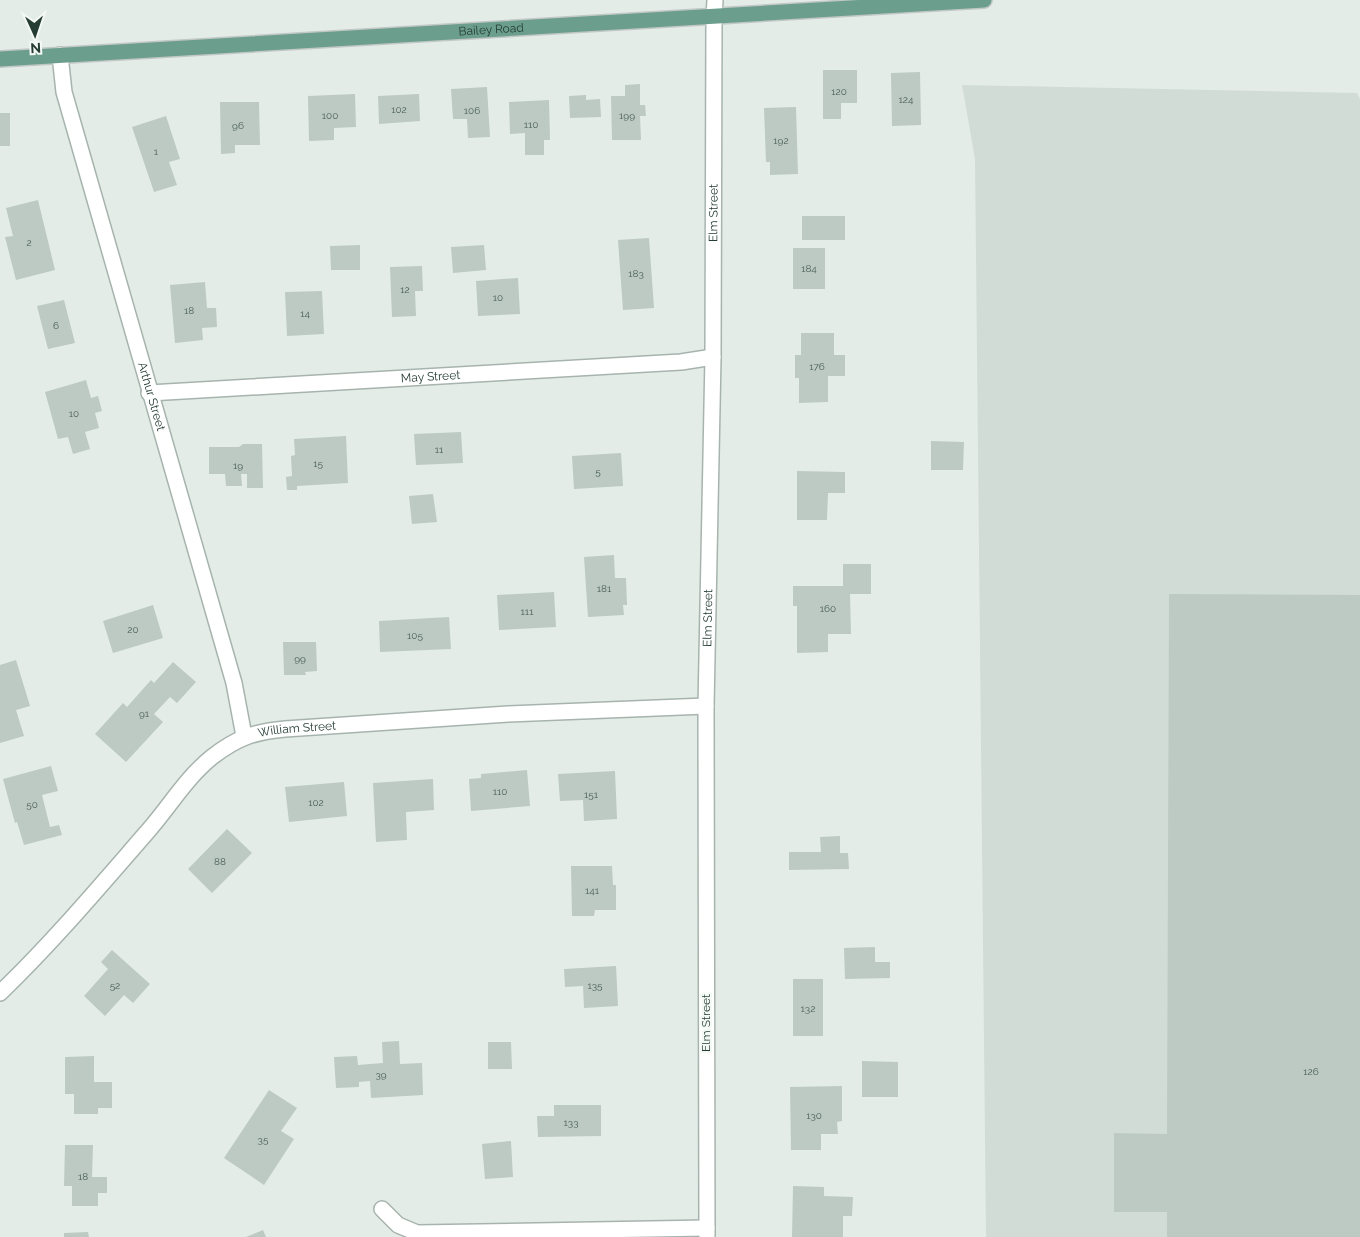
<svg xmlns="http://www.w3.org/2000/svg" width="1360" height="1237" viewBox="0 0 1360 1237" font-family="Raleway,sans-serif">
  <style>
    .built { fill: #d2dcd7 }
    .building { fill: #bccac3 }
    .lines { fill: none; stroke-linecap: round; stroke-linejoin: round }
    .minor-casing { stroke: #a7b4ae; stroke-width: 18 }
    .major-casing { stroke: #c2c8c6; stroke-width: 18 }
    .minor { stroke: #fff; stroke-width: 15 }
    .major { stroke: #6c9e8d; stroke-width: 15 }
    .labels { text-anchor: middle; stroke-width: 4.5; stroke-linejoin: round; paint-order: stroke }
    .number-label { font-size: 10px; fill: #4b6058 }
    .street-label { font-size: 12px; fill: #253c34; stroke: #f4f9f6 }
  </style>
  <rect width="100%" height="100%" fill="#e4ece8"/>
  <path class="built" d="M962,85L1357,93L1360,99V1237H986L975,159Z"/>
  <path class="building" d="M823,70H857V103H841V119H823Z
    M920,72L921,125L892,126L891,73Z
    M640,84V105H645L646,116H640L641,140H612L611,96H625V85Z
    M487,87L490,137L468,138L467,119H453L451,89Z
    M355,94L356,127L334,128V140L309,141L308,96Z
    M419,94L420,121L379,124L378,96Z
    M586,95V100L600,99L601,117L570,118L569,96Z
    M549,100L550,140H544V155H525V133L510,134L509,102Z
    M220,102H259L260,145H235V153L221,154Z
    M796,107L798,174L770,175V162H766L764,108Z
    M0,113H10V146H0Z
    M166,116L180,159L169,162L177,185L154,192L132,127Z
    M38,200L55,270L16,280L5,237L13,236L6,208Z
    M802,216H845V240H802Z
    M649,238L654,308L623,310L618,240Z
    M360,245V270H331L330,246Z
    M484,245L486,270L453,273L451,247Z
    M793,248H825V289H793Z
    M422,266L423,291H415L416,316L392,317L390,267Z
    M518,278L520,314L478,316L476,281Z
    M205,282L207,308H216L217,327L202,328L203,340L175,343L170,285Z
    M322,291L324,334L287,336L285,292Z
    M64,300L75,343L48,349L37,306Z
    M801,333H834V355H845V376H828V402L799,403V378H795V355H801Z
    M86,380L91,398L98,396L102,411L95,413L99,428L85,432L90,449L73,454L68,437L58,439L45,392Z
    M461,432L463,463L416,465L414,434Z
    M346,436L348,483L297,486V490H287L286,477L292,476L291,456L295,455L294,439Z
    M931,441L964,442L963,470H931Z
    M243,444H262L263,488H247V474H241L242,486H226L225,474H209V447H239Z
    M621,453L623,486L574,489L572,456Z
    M797,471L845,472V493H828L827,520H797Z
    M433,494L437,522L412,524L409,496Z
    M614,555L615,578H626L627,605H623L624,615L588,617L584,557Z
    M843,564H871V594H850L851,634H828V652L797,653V606H793V586H843Z
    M554,592L556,627L499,630L497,595Z
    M1169,594L1360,595V1237H1167V1212H1114V1133L1167,1134Z
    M153,605L163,638L113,653L103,621Z
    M449,617L451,649L380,652L379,621Z
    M283,642H316L317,671L305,672L306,675H284Z
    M16,660L30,706L16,710L24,736L0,743V665Z
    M173,662L196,682L177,703L170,697L154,714L163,722L126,762L95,734L123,703L127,707L151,680L154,683Z
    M51,766L58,791L42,795L50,827L59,825L62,835L24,845L17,822L15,823L3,779Z
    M527,770L530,806L471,811L469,779L481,778V774Z
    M615,771L617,819L584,821L583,800L560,801L558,774Z
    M433,779L434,810L406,812L407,840L376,842L373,783Z
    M344,782L347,816L289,822L285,787Z
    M227,829L252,853L212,893L188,869Z
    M840,836V853H848L849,869L789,870V852H821L820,837Z
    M571,866H612L613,885H616V910H595L594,916H572Z
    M875,947V962H890V978L845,979L844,948Z
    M112,950L150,984L133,1003L124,995L105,1016L84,996L108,969L101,962Z
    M616,966L618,1006L584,1008L583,986L565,987L564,969Z
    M793,979H823V1036H793Z
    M399,1041L400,1064L422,1063L423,1095L371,1098L370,1081L359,1082V1087L336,1088L334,1057L357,1056L358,1065L383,1063L382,1042Z
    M488,1042H511L512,1069H488Z
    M94,1056V1082H112V1108H98V1114H74V1094H65V1057Z
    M862,1061L898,1062V1097H862Z
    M842,1086V1121L837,1122L838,1134H821V1150H791L790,1087Z
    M269,1090L297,1108L281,1131L294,1139L264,1185L224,1158Z
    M554,1105H601V1136L538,1137L537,1116H554Z
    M511,1141L513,1177L485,1179L482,1144Z
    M65,1145H93L92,1177H107V1193H98V1206H72V1186H64Z
    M793,1186L824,1187V1196L853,1197L852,1216H843V1237H792Z
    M263,1230L266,1237H246Z
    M88,1232L89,1237H64V1233Z"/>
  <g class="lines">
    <defs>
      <g id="minor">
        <path id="s1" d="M60,55L64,92L234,683L244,736"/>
        <path id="s2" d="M149,393L681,362L713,357"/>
        <path id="s3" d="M0,993C53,942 100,886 148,831C169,807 187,777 212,757C238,737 254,732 285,729L508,714L706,706"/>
        <path d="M382,1209L398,1225L417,1233L707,1228"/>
        <path id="s4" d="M707,1237L706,706L713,357L714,16L715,0"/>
      </g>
      <g id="major">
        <path id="s5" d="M0,59L984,0"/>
      </g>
    </defs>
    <use href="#minor" class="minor-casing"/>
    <use href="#major" class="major-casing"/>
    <use href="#minor" class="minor"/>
    <use href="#major" class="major"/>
  </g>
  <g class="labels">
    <g class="number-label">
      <text x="839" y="95">120</text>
      <text x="906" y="103">124</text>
      <text x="399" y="113">102</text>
      <text x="472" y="114">106</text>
      <text x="330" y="119">100</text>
      <text x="627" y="119">199</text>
      <text x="531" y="128">110</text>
      <text x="238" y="129">96</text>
      <text x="781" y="144">192</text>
      <text x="156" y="155">1</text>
      <text x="29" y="246">2</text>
      <text x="809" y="272">184</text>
      <text x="636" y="277">183</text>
      <text x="405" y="293">12</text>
      <text x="498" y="301">10</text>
      <text x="189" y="314">18</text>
      <text x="305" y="317">14</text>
      <text x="56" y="329">6</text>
      <text x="817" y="370">176</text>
      <text x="74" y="417">10</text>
      <text x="439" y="453">11</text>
      <text x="318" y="467">15</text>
      <text x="238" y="469">19</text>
      <text x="598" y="475">5</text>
      <text x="604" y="592">181</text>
      <text x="828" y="612">160</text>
      <text x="527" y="615">111</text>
      <text x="133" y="633">20</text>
      <text x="415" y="639">105</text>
      <text x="300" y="662">99</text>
      <text x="144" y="717">91</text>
      <text x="500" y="795">110</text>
      <text x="591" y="798">151</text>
      <text x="316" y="806">102</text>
      <text x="32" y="808">50</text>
      <text x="220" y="865">88</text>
      <text x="592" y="894">141</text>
      <text x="115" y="989">52</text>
      <text x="595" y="989">135</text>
      <text x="808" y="1012">132</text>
      <text x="1311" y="1075">126</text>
      <text x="381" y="1078">39</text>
      <text x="814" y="1119">130</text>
      <text x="571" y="1126">133</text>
      <text x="263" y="1143">35</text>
      <text x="83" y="1180">18</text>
    </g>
    <g class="street-label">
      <text dy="4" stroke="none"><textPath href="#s5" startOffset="492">Bailey Road</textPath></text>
      <text dy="4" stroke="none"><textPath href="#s4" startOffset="1024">Elm Street</textPath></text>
      <text dy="4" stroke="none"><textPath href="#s2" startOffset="282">May Street</textPath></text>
      <text dy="4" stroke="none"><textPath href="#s1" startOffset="354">Arthur Street</textPath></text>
      <text dy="4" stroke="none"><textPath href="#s4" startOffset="619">Elm Street</textPath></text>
      <text dy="4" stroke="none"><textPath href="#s3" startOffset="409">William Street</textPath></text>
      <text transform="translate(706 1023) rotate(-90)" y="4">Elm Street</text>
    </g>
  </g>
  <g transform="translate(35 35) rotate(177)" stroke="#f4f9f6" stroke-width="4" paint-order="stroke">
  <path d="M0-4L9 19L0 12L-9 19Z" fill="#253c34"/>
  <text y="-8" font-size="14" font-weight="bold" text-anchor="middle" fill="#253c34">N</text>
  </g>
</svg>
